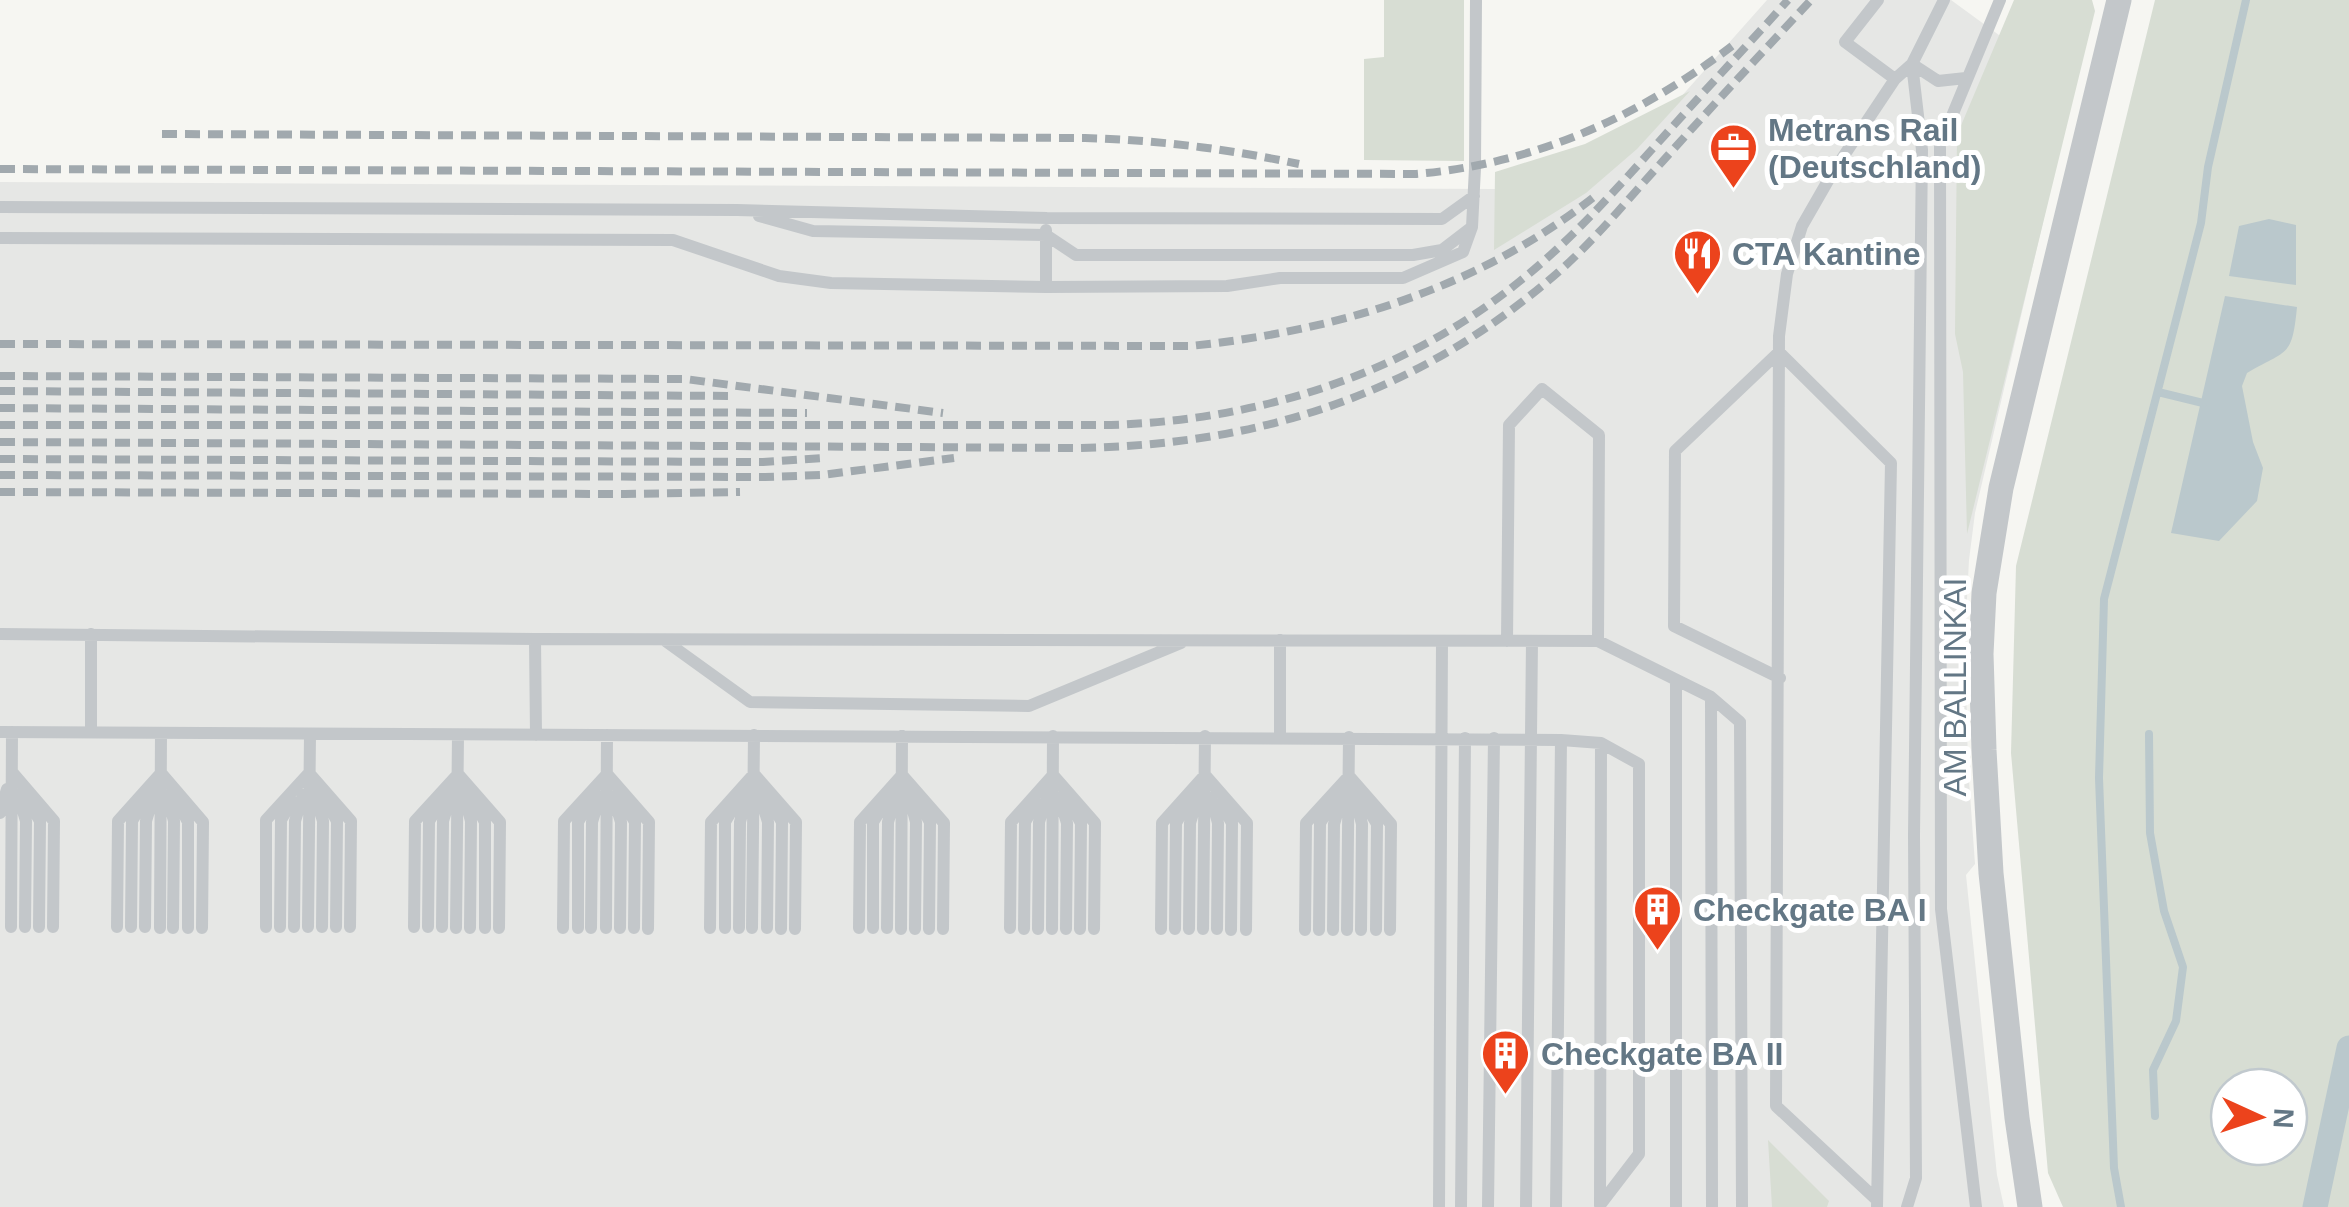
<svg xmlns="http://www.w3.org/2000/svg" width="2349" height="1207" viewBox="0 0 2349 1207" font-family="Arial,sans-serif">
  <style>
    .built { fill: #e6e7e5 }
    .green { fill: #d7ddd3; fill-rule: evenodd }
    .water { fill: #bac8cc }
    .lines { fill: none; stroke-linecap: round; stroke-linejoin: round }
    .stream { stroke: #bac8cc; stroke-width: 8 }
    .canal { stroke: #bac8cc; stroke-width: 25 }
    .lane { stroke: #c3c7ca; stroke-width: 12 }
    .street { stroke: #c3c7ca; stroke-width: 25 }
    .rail { stroke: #a1a9ae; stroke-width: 8; stroke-dasharray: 15 8; stroke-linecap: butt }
    .labels { text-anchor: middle; stroke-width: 10; stroke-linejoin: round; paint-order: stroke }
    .poi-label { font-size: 32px; font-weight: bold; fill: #637785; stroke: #fff; text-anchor: start }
    .street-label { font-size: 32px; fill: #637785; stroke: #fff }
  </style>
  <rect width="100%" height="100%" fill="#f6f6f2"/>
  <path class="built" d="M1767,0H1951L2003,38L2078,72L1975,513L1969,560L1965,636L1968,767L1975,864L1966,875L1997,1175L2004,1207H0V182L1495,189L1546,160L1663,117Z"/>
  <path class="green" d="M1384,0H1464V161L1364,160V59L1384,57Z
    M2014,0H2092L2095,11L1967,534L1963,372L1955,334L1957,135Z
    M2155,0H2349V1207H2063L2048,1173L2011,753L2016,566ZM2229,1087H2289V1147H2229Z
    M1690,91L1637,149L1586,193L1494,250L1495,172L1585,144Z
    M1768,1140L1829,1201L1827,1207H1772Z"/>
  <path class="water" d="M2269,219L2296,225V285L2229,276L2239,226Z
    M2225,296L2297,307C2292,358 2288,349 2247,373L2242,386L2253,442L2263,468L2257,501L2219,541L2171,533Z"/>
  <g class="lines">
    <path class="stream" d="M2158,392L2203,403
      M2149,734L2150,833L2164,911L2183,967L2176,1021L2153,1070L2155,1116
      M2121,1207L2114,1168L2099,778L2104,599L2201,223L2208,167L2246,0"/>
    <path class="canal" d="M2315,1207L2349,1048"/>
    <path class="lane" d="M1878,0L1845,42L1895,79
      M1912,64L1938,81L1966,78
      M0,207L737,210L1047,218L1442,219L1474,196
      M759,216L813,231L1046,235L1076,255H1413L1442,250L1472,227L1475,168L1476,0
      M0,238L673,240L779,276L831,283L1046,287L1227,286L1280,278H1403L1463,252L1472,227
      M1046,287V230
      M0,634L535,639L1598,641L1711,697L1740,722L1742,1207
      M535,639L536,735
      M664,640L750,702L1029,706L1181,643
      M1507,641L1509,425L1542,389L1599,435L1598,641
      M1780,678L1674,626L1675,451L1779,352L1891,463L1877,1207
      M1676,680V1207
      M1711,697L1712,1207
      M0,732L1561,740L1556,1207
      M91,732V634
      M1280,737V640
      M1561,740L1601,743L1639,764V1154L1600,1205
      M12,772L54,821L53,927
      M161,773L203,822L202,928
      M309,773L351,821L350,927
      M458,774L500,822L499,928
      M607,774L649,822L648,929
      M754,774L796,822L795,929
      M902,775L944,823L943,929
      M1053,775L1095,823L1094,929
      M1205,775L1247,823L1246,930
      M1349,776L1391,824L1390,930
      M18,794L26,821L25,927
      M167,795L174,821L173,928
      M315,795L323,821L322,927
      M464,795L471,821L470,928
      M613,796L621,822L620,928
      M760,796L768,822L767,928
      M909,796L916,822L915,929
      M1059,797L1067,823L1066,929
      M1211,797L1218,823L1217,929
      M1355,797L1362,824L1361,930
      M28,801L40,821L39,927
      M177,801L188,822V928
      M326,801L337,821L336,927
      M474,802L485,822V928
      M623,802L635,822L634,928
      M770,802L782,822L781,929
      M919,803L930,822L929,929
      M1070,803L1081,823L1080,929
      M1221,804L1232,823L1231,930
      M1365,804L1377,824L1376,930
      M0,813L7,789
      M11,927L12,732
      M117,927L118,821L161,773
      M131,927L132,821L144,801
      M145,927L146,821L154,795
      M266,927V820L309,773
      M280,927L281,820L292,801
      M294,927L295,821L303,795
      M308,927L310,734
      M414,927L415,821L458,774
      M428,927L429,821L441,802
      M442,927L443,821L451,795
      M160,928L161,733
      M456,928L458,735
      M563,928L564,821L607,774
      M578,928V822L590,802
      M591,928L592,822L600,796
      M606,928L607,735
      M710,928L711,822L754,774
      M725,928V822L737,802
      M739,928L740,822L747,796
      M752,928L754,735
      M859,928L860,822L902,775
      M873,928V822L885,803
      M887,928L888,822L896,796
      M1010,928L1011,822L1053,775
      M901,929L902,736
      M1024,929L1025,822L1036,803
      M1038,929L1039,822L1047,797
      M1052,929L1053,736
      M1161,929L1162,823L1205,775
      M1175,929L1176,823L1188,803
      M1189,929L1190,823L1198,797
      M1203,929L1205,736
      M1305,930L1306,823L1349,776
      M1319,930L1320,823L1332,804
      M1333,930L1334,824L1342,797
      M1347,930L1349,737
      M1877,1200L1776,1106L1779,336L1787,274L1802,226L1833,172L1895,79L1912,64L1944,0
      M1600,1205L1601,743
      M1439,1207L1442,641
      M1461,1207L1465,738
      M1488,1207L1494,738
      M1526,1207L1532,641
      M1907,1207L1916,1178L1914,836L1922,150L1912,64
      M1976,1207L1941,909L1940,145L2000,0"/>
    <path class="street" d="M2030,1207L2017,1118L1991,873L1984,750L1981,654L1984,593L2001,488L2119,0"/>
    <path class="rail" d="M162,134L1085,138C1158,140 1228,149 1299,164
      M0,169L1416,174C1535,164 1638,117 1732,46
      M0,344L1190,346C1336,331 1478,289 1595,196
      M0,376L685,379L943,413
      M0,391L735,396
      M0,408L807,413
      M0,425H1111C1259,420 1404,375 1520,281C1574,238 1619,186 1665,135C1705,90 1747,46 1788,0
      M0,442L1078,448C1264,445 1424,392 1564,267C1599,235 1630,197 1662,162C1711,107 1761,54 1811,0
      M0,459L763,462L824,458
      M0,475L765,477L822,475L954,458
      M0,492L625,494L740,492"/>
  </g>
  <defs>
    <symbol id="office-pin" viewBox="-11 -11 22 30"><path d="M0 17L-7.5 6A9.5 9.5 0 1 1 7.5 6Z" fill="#ec431c" stroke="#fff"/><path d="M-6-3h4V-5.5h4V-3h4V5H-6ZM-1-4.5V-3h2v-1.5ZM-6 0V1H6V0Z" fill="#fff"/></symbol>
    <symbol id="restaurant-pin" viewBox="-11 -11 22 30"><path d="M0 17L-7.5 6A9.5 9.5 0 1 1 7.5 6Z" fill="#ec431c" stroke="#fff"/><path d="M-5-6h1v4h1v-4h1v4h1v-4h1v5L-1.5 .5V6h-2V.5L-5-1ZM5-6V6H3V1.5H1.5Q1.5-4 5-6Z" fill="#fff"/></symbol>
    <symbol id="building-pin" viewBox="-11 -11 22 30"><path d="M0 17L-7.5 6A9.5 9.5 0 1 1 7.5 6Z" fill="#ec431c" stroke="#fff"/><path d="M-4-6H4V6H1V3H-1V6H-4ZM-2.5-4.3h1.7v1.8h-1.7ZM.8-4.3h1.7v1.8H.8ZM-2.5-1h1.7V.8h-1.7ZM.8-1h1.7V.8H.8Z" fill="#fff"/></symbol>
  </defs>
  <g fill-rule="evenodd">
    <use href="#office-pin" x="1706" y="120" width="55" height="75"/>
    <use href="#restaurant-pin" x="1670" y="226" width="55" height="75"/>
    <use href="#building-pin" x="1630" y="882" width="55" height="75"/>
    <use href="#building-pin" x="1478" y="1026" width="55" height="75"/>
  </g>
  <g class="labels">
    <g class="poi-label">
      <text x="1768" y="141">Metrans Rail<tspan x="1768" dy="37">(Deutschland)</tspan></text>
      <text x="1732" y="265">CTA Kantine</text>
      <text x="1693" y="921">Checkgate BA I</text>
      <text x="1541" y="1065">Checkgate BA II</text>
    </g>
    <g class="street-label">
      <text transform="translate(1955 687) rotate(-90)" y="11">AM BALLINKAI</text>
    </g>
  </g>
  <g transform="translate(2259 1117) rotate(93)"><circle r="48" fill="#ffffff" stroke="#c1c9ce" stroke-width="2.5"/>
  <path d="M0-8L18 38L0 25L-18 38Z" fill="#ec431c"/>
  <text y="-15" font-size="28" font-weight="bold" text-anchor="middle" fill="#637785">N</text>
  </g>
</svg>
